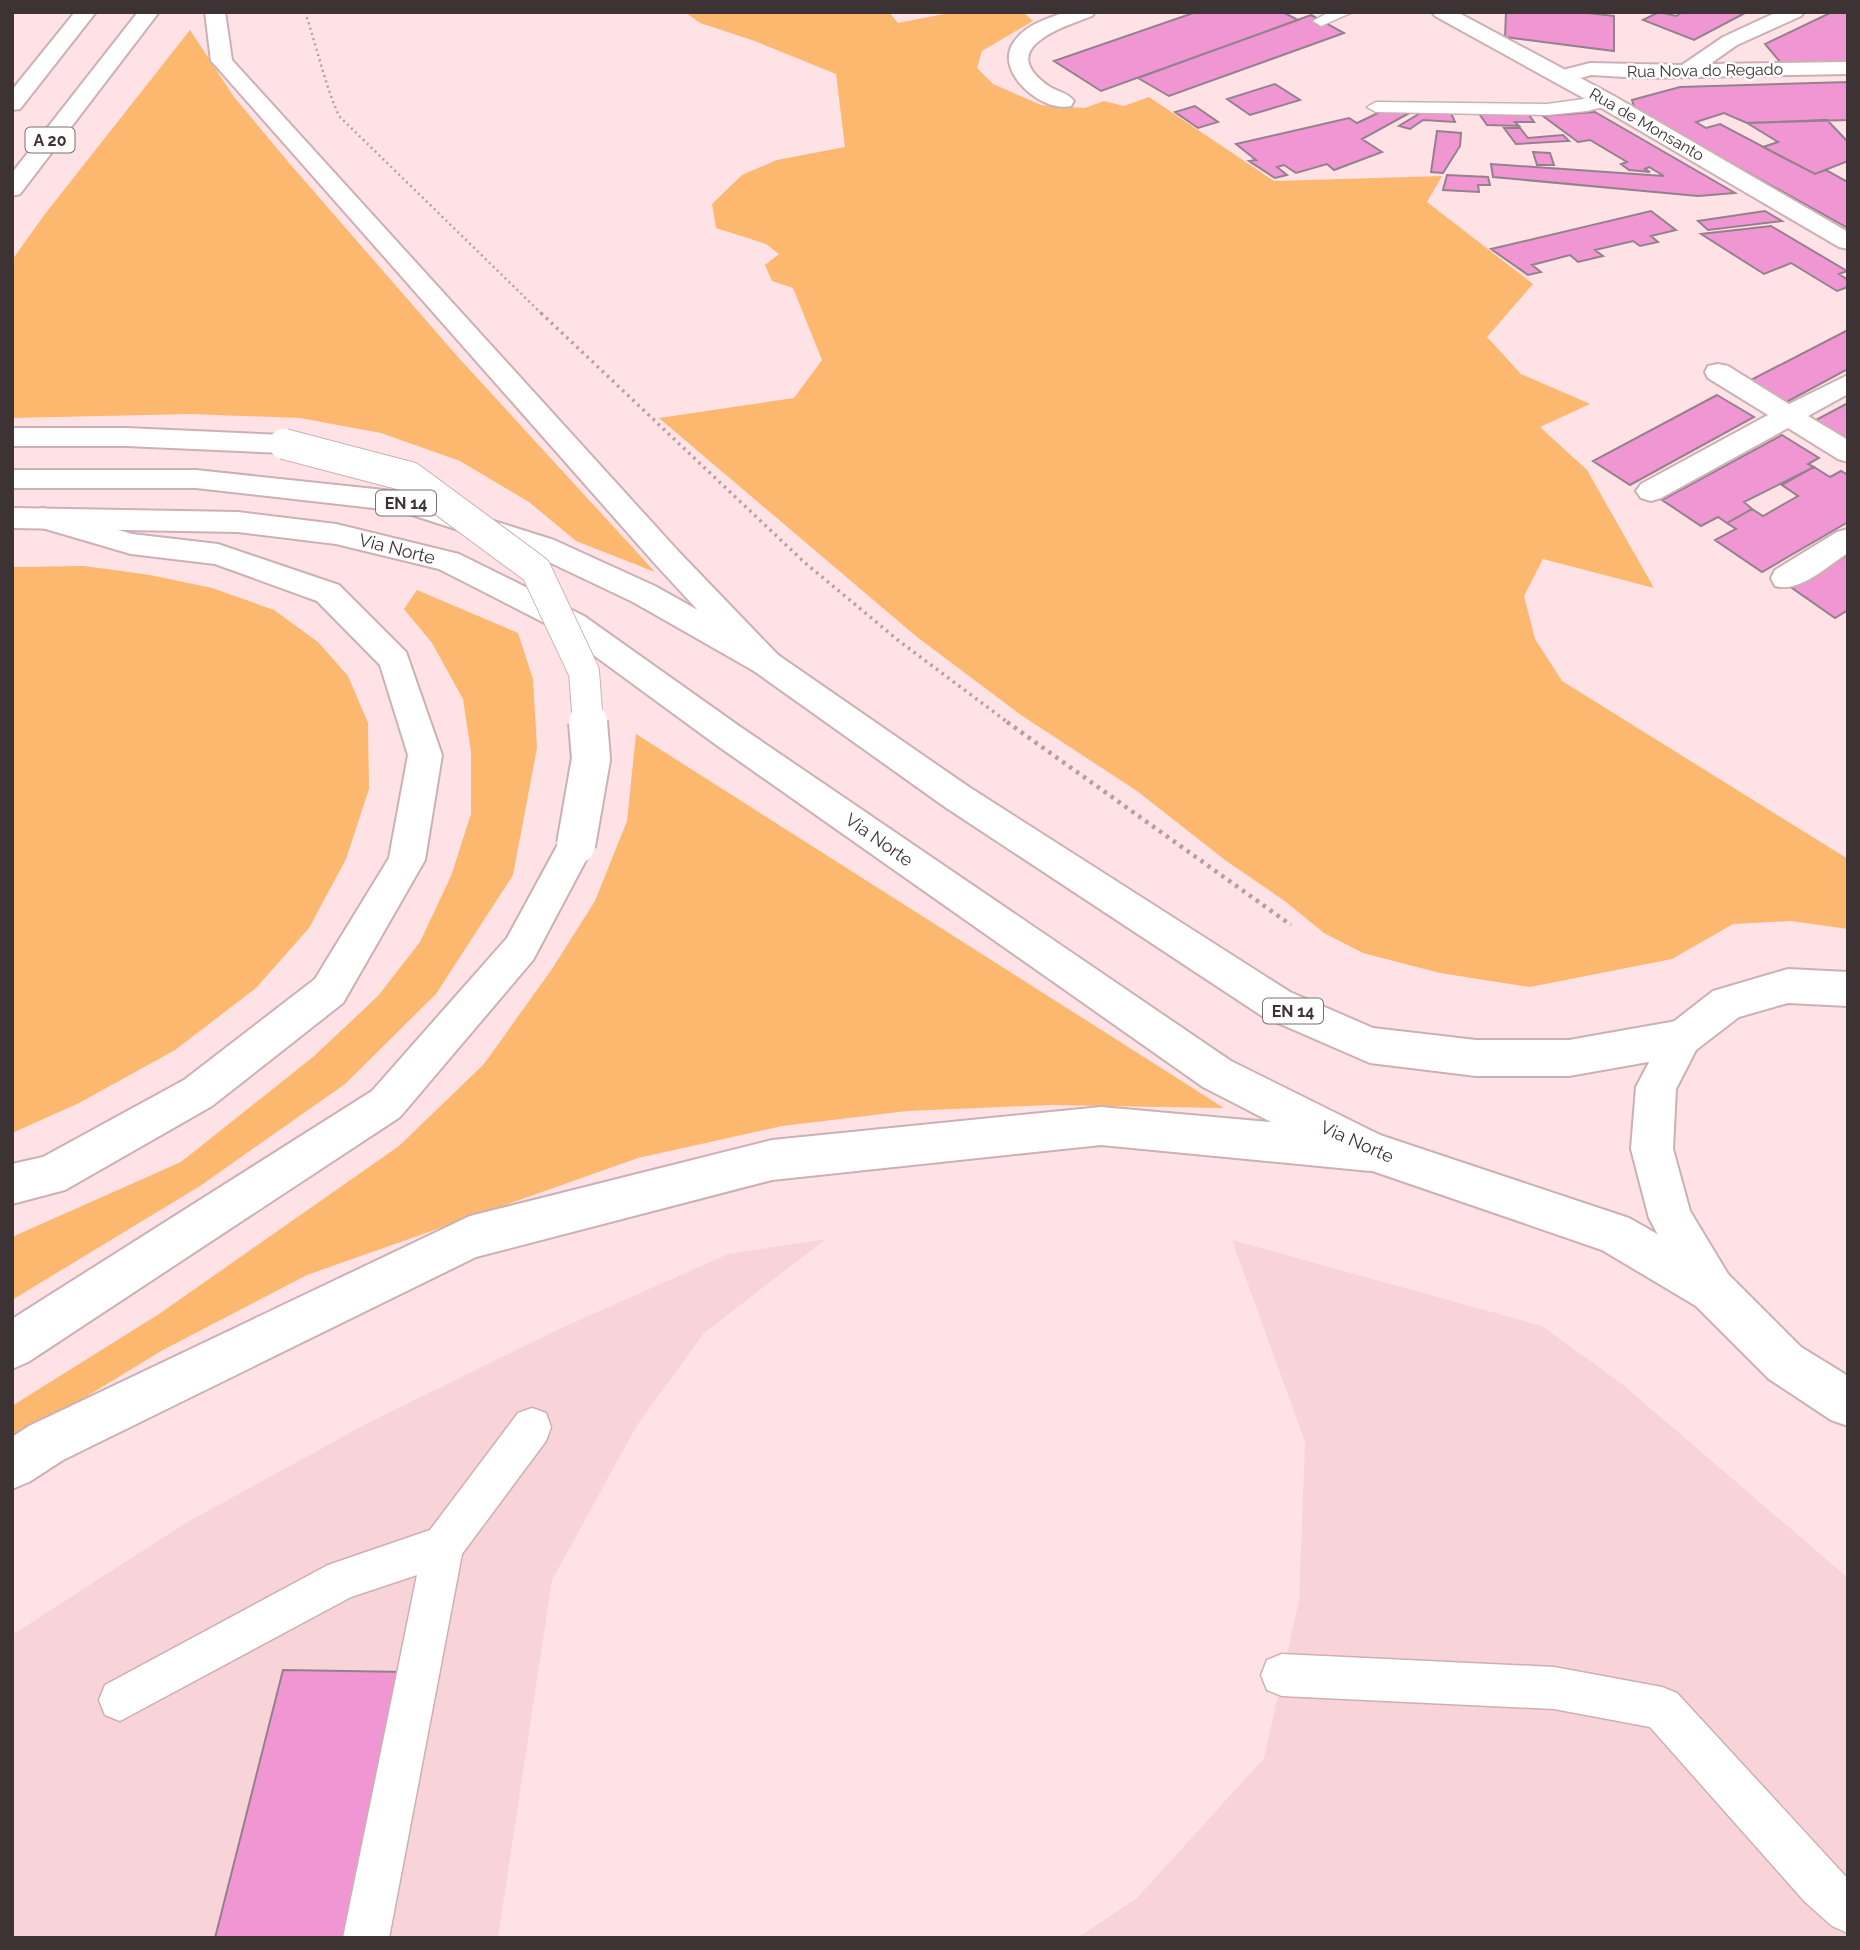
<svg xmlns="http://www.w3.org/2000/svg" width="1860" height="1950" viewBox="0 0 1860 1950" font-family="Raleway,sans-serif">
  <style>
    .built { fill: #f8d4d8 }
    .green { fill: #fcb86e }
    .building { fill: #f097d3; stroke: #95808d; stroke-width: 2 }
    .lines { fill: none; stroke-linecap: round; stroke-linejoin: round }
    .service-casing { stroke: #ccb0b4; stroke-width: 3 }
    .minor-casing { stroke: #ccb0b4; stroke-width: 4 }
    .tertiary-casing { stroke: #ccb0b4; stroke-width: 4 }
    .secondary-casing { stroke: #ccb0b4; stroke-width: 4 }
    .trunk-casing { stroke: #ccb0b4; stroke-width: 4 }
    .motorway-casing { stroke: #ccb0b4; stroke-width: 4 }
    .path-far2 { stroke: #b59fa2; stroke-width: 2.5; stroke-dasharray: 2 3.5; stroke-linecap: butt }
    .path-far1 { stroke: #b59fa2; stroke-width: 3.5; stroke-dasharray: 2.5 4.5; stroke-linecap: butt }
    .path { stroke: #b59fa2; stroke-width: 4.5; stroke-dasharray: 3.5 5; stroke-linecap: butt }
    .service { fill: #fff; fill-rule: evenodd }
    .minor { fill: #fff; fill-rule: evenodd }
    .tertiary { fill: #fff; fill-rule: evenodd }
    .secondary { fill: #fff; fill-rule: evenodd }
    .trunk { fill: #fff; fill-rule: evenodd }
    .motorway { fill: #fff; fill-rule: evenodd }
    .motorway-bridge-far1-casing { stroke: #ccb0b4; stroke-width: 32; stroke-linecap: butt }
    .motorway-bridge-casing { stroke: #ccb0b4; stroke-width: 42; stroke-linecap: butt }
    .motorway-bridge-far1 { stroke: #fff; stroke-width: 30 }
    .motorway-bridge { stroke: #fff; stroke-width: 38 }
    .labels { text-anchor: middle; stroke-width: 5; stroke-linejoin: round; paint-order: stroke }
    .far-street-label { font-size: 16px; fill: #3e3334; stroke: #fff }
    .shield { fill: #fff; stroke: #787071; stroke-width: 2 }
    .shield-label { font-size: 16px; font-weight: bold; fill: #3e3334 }
    .street-label { font-size: 18px; fill: #3e3334; stroke: #fff }
  </style>
  <rect width="100%" height="100%" fill="#ffe2e6"/>
  <path class="built" d="M826,1239L704,1333L636,1427L552,1580L498,1938H12V1635L184,1524L366,1424L559,1329L728,1254Z
    M1232,1240L1542,1326L1622,1384L1848,1578V1938H1077L1137,1898L1264,1758L1299,1600L1305,1442Z"/>
  <path class="green" d="M685,12H889L898,23L954,12H1023L1033,21L982,51L977,68L993,84L1041,105L1085,108L1104,101L1124,106L1149,97L1274,181L1442,176L1427,202L1533,284L1487,337L1521,374L1590,404L1540,427L1587,470L1654,588L1543,559L1524,596L1535,639L1562,681L1848,859V929L1791,921L1733,924L1672,959L1530,987L1440,973L1363,953L1324,933L1286,902L1225,860L1137,791L1021,715L917,637L659,418L794,398L822,360L793,288L772,281L765,265L779,254L766,244L716,228L712,204L742,175L777,160L845,147L836,74L752,40L700,23Z
    M190,30L234,97L290,164L457,356L655,572L576,541L529,502L460,461L381,433L300,418L190,414L12,418V260L45,214Z
    M84,566L150,575L212,588L274,610L318,642L348,676L368,723L369,789L346,859L309,928L256,988L175,1050L79,1103L12,1133V567Z
    M417,590L518,633L533,679L537,748L513,875L436,994L345,1084L200,1186L12,1300V1237L181,1162L313,1057L378,996L420,942L451,876L471,814V752L463,699L432,643L404,609Z
    M636,734L1224,1108L1050,1105L907,1111L782,1126L638,1158L307,1275L161,1351L12,1442V1406L159,1314L399,1146L484,1064L552,969L595,901L627,821Z"/>
  <path class="building" d="M1196,12H1283L1298,20L1101,91L1054,61Z
    M1506,12H1579L1614,16V51L1505,37Z
    M1659,12L1676,16L1683,12L1745,13L1694,40L1643,20Z
    M1832,12H1848V62L1781,63L1765,44Z
    M1311,15L1344,33L1169,96L1138,78Z
    M1848,82V120L1747,123L1724,113L1696,122L1706,128L1720,124L1815,174L1826,170L1848,182V228L1635,110L1632,100L1680,87Z
    M1275,84L1300,100L1250,115L1227,99Z
    M1195,106L1218,122L1198,128L1175,112Z
    M1413,111L1362,139L1382,152L1334,170L1327,164L1296,173L1284,165L1277,167L1287,175L1275,178L1249,161L1256,160L1236,144L1349,118L1357,123L1380,112Z
    M1422,112L1451,113L1455,122L1423,120L1410,129L1399,126Z
    M1478,112L1529,115L1534,122H1515L1519,126L1487,125Z
    M1595,112L1735,193L1698,196L1493,177L1491,164L1664,176L1649,167L1645,169L1650,172L1629,170L1621,164L1627,162L1590,140L1578,142L1543,116Z
    M1827,120L1848,142V161L1815,174L1763,147L1778,142L1747,123Z
    M1504,128H1520L1528,138L1563,135L1569,141L1516,144Z
    M1437,131L1461,133L1460,146L1443,173L1431,172Z
    M1533,152L1550,153L1554,165H1537Z
    M1447,175L1488,177L1490,185H1478L1479,192L1443,190Z
    M1651,211L1676,230L1651,236L1658,242L1640,246L1633,241L1595,250L1603,256L1578,262L1570,255L1532,265L1541,272L1528,275L1491,249Z
    M1765,211L1782,221L1708,230L1698,221Z
    M1771,226L1847,271L1839,274L1848,280V287L1837,291L1791,263L1764,274L1701,234Z
    M1848,330V369L1781,405L1745,383Z
    M1717,395L1754,417L1630,485L1593,461Z
    M1848,403V444L1812,422Z
    M1782,435L1819,458L1808,464L1814,467L1744,502L1752,509L1727,523L1718,517L1701,526L1662,500Z
    M1814,467L1830,477L1841,471L1848,475V522L1762,572L1715,540L1736,529L1727,523L1752,509L1763,516L1798,496L1782,485Z
    M1848,555V610L1835,618L1792,588Z
    M283,1670L407,1672L352,1938H215Z"/>
  <g class="lines">
    <defs>
      <path id="service" d="M1329,12H1353L1321,26L1313,21Z
        M1606,96L1615,101L1612,105L1587,111L1547,115L1376,112L1367,107L1376,102L1547,104Z
        M532,1408L546,1413L551,1427L546,1441L462,1554L389,1938H343L417,1575L351,1597L120,1721L105,1715L99,1700L105,1685L328,1565L430,1530L518,1413Z
        M1282,1654L1554,1667L1662,1687L1677,1693L1848,1879V1933L1832,1926L1805,1902L1650,1727L1554,1709L1282,1696L1267,1690L1261,1675L1267,1660Z"/>
      <path id="minor" d="M1065,12H1095L1092,16C1060,28 994,49 1050,87C1059,92 1068,93 1074,101L1071,106C1042,113 993,71 1014,42C1025,25 1047,19 1065,12Z
        M1777,12H1804L1801,16L1737,45L1710,64L1848,62V74L1643,78L1591,75L1563,83L1555,82L1552,77L1555,72L1590,63L1682,65L1723,37Z
        M1718,364L1728,366L1789,404L1848,375V394L1808,416L1848,440V462L1838,459L1788,428L1661,498L1651,501L1641,498L1636,491L1641,484L1768,415L1708,378L1705,372L1708,366Z
        M1848,529V553C1827,566 1800,593 1775,586L1771,578L1775,570L1837,532Z"/>
      <path id="tertiary" d="M1432,12H1457L1614,96L1848,232V249L1839,247L1598,106L1435,16Z"/>
      <path id="secondary" d="M1788,969L1848,972V1006L1788,1003L1739,1017L1696,1050L1676,1089L1673,1149L1690,1211L1728,1274L1801,1347L1848,1376V1426L1831,1420L1769,1379L1696,1306L1649,1218L1631,1149L1636,1087L1668,1026L1713,991Z"/>
      <path id="trunk" d="M12,470H196L403,492L554,540L655,586L778,655L969,787L1290,992L1373,1028L1476,1040H1569L1682,1020L1696,1026L1702,1038L1696,1050L1682,1056L1569,1076H1476L1370,1063L1262,1016L945,807L754,671L633,602L532,554L400,511L196,488H12Z
        M12,508L238,512L336,524L459,554L584,616L739,726L1231,1061L1380,1135L1629,1218L1728,1274L1734,1290L1728,1306L1712,1312L1696,1306L1602,1250L1355,1165L1203,1087L715,744L562,632L439,569L336,544L238,532L12,528Z"/>
      <path id="motorway" d="M75,12H96L20,109L12,110V90Z
        M138,12H159L20,194L12,196V173Z
        M205,12H225L232,60L679,552L778,655L782,663L778,671L766,675L754,671L657,566L215,65L211,61Z
        M12,428H126L284,435L294,438L298,444L294,450L284,453L126,446H12Z
        M43,508L132,534L218,544L339,585L406,652L442,755L425,860L343,1003L212,1106L65,1190L12,1204V1164L43,1157L184,1080L315,979L389,858L408,755L380,665L317,601L215,564L131,554L32,525L28,518L32,511Z
        M576,831L589,835L594,845L533,960L400,1117L28,1362L12,1369V1319L372,1091L507,938L563,835Z
        M1101,1107L1370,1131L1385,1137L1391,1151L1385,1165L1370,1171L1101,1145L772,1180L476,1257L63,1460L29,1482L12,1489V1437L29,1426L470,1216L772,1140Z"/>
    </defs>
    <use href="#service" class="service-casing"/>
    <use href="#minor" class="minor-casing"/>
    <use href="#tertiary" class="tertiary-casing"/>
    <use href="#secondary" class="secondary-casing"/>
    <use href="#trunk" class="trunk-casing"/>
    <use href="#motorway" class="motorway-casing"/>
    <path class="path-far2" d="M305,12C317,47 324,82 339,116L543,315"/>
    <path class="path-far1" d="M541,313L804,562L899,641L1010,724"/>
    <path class="path" d="M1007,722L1291,925"/>
    <use href="#service" class="service"/>
    <use href="#minor" class="minor"/>
    <use href="#tertiary" class="tertiary"/>
    <use href="#secondary" class="secondary"/>
    <use href="#trunk" class="trunk"/>
    <use href="#motorway" class="motorway"/>
    <defs>
      <path id="motorway-bridge-far1" d="M284,444L410,477L536,570L584,672L588,724"/>
      <path id="motorway-bridge" d="M576,845L591,759L588,722"/>
    </defs>
    <use href="#motorway-bridge-far1" class="motorway-bridge-far1-casing"/>
    <use href="#motorway-bridge" class="motorway-bridge-casing"/>
    <use href="#motorway-bridge-far1" class="motorway-bridge-far1"/>
    <use href="#motorway-bridge" class="motorway-bridge"/>
  </g>
  <g class="labels">
    <g class="far-street-label">
      <text transform="translate(1705 70) rotate(-1)" y="6">Rua Nova do Regado</text>
      <text transform="translate(1647 124) rotate(30)" y="6">Rua de Monsanto</text>
    </g>
    <g class="shield">
      <rect x="25.5" y="127.5" width="49" height="25" rx="5"/>
      <rect x="376" y="490.5" width="60" height="25" rx="5"/>
      <rect x="1263" y="998.5" width="60" height="25" rx="5"/>
    </g>
    <g class="shield-label">
      <text x="50" y="146">A 20</text>
      <text x="406" y="509">EN 14</text>
      <text x="1293" y="1017">EN 14</text>
    </g>
    <g class="street-label">
      <text transform="translate(397 549) rotate(14)" y="6">Via Norte</text>
      <text transform="translate(879 840) rotate(35)" y="6">Via Norte</text>
      <text transform="translate(1357 1142) rotate(24)" y="6">Via Norte</text>
    </g>
  </g>
  <rect width="1860" height="1950" fill="none" stroke="#3e3334" stroke-width="28"/>
</svg>
